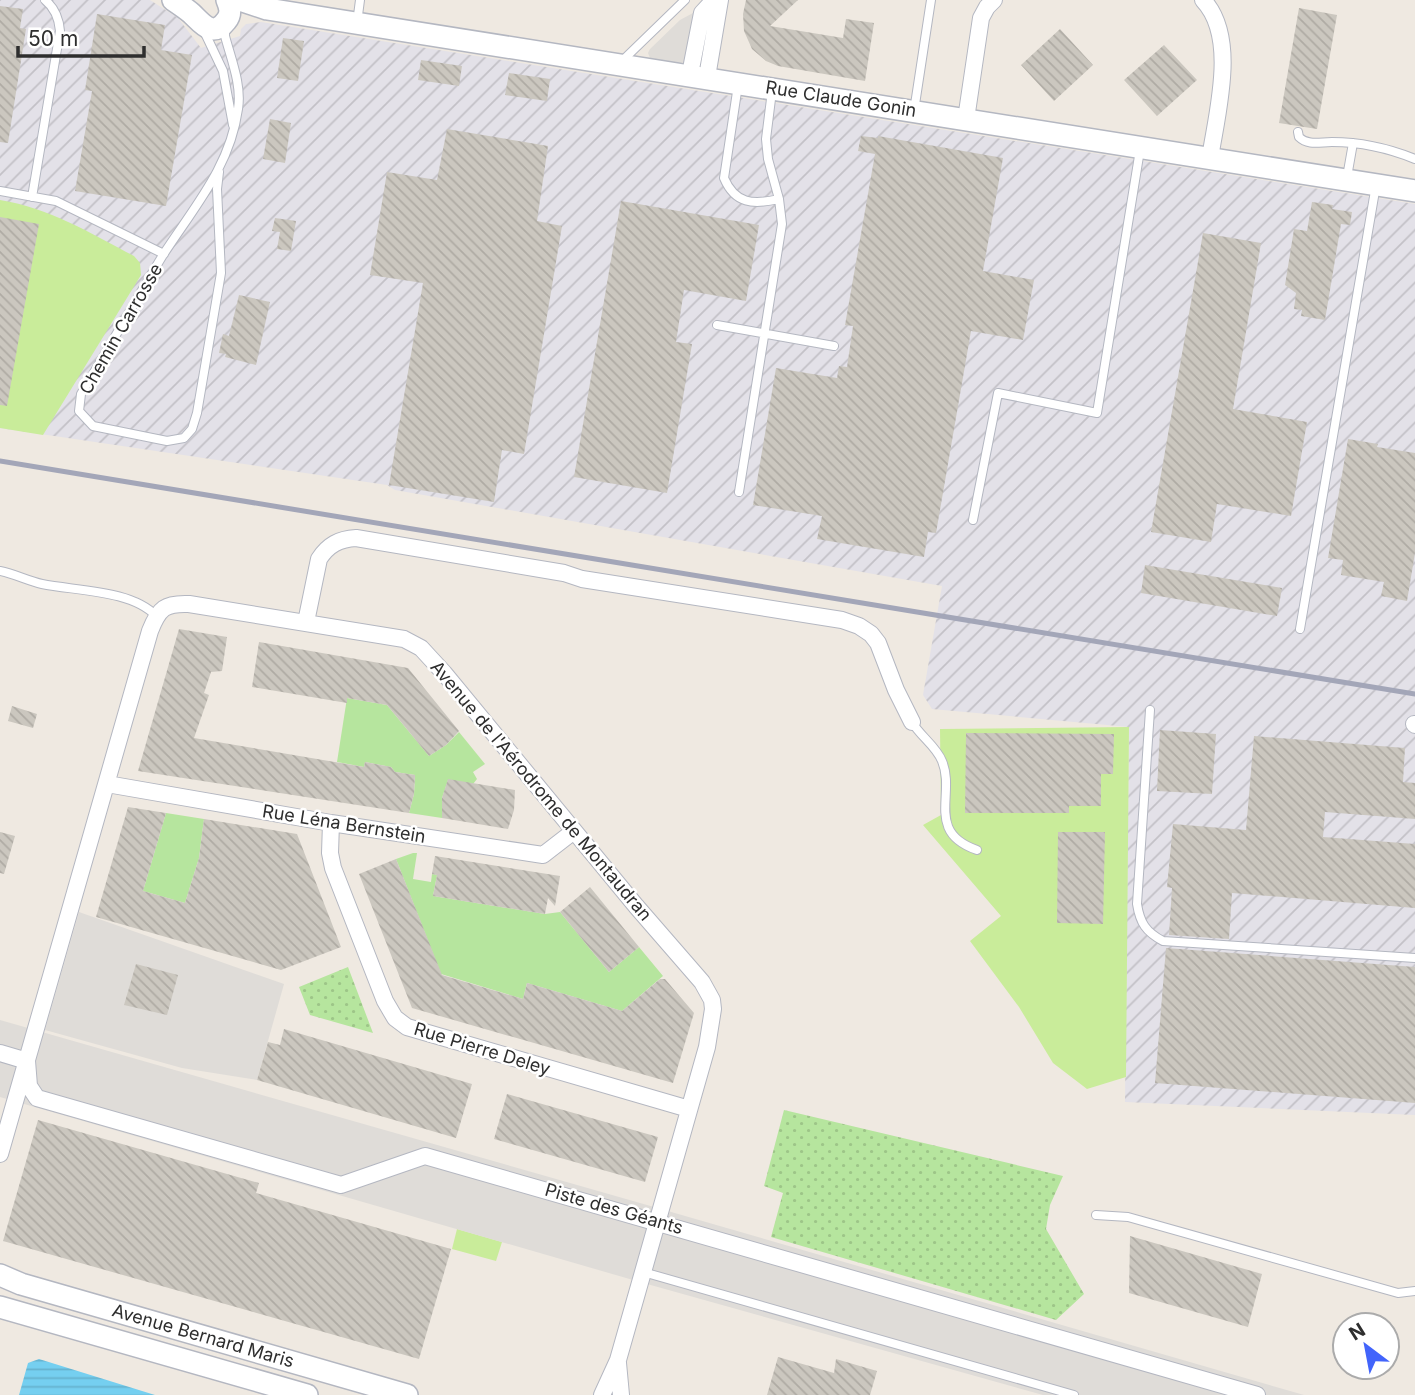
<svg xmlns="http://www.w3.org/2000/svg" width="1415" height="1395" viewBox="0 0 1415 1395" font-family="Inter,sans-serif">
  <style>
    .industrial { fill: url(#industrial-furrows) }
    .grass { fill: url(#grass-dots) }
    .garden { fill: #b6e59e }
    .pitch { fill: #c9ec9a }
    .plaza { fill: #dfdcd8 }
    .water { fill: url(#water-rules) }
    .building { fill: url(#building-back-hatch) }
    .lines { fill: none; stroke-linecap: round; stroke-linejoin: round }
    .lane-casing { stroke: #b4b7c1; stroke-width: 10 }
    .street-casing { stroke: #b4b7c1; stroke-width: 18 }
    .secondary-casing { stroke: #b4b7c1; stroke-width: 24 }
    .lane { stroke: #fff; stroke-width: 8 }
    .street { stroke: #fff; stroke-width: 16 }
    .secondary { stroke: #fff; stroke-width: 21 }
    .rail { stroke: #a3a6b8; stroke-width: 5 }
    .labels { text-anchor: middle; stroke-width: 5; stroke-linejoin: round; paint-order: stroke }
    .street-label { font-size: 18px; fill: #2e2e2e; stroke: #fff }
  </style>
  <defs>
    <pattern id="industrial-furrows" width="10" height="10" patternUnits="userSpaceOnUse" patternTransform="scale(1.75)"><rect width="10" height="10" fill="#e3e1e8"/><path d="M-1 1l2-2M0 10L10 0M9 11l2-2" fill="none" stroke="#c3c1c7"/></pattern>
    <pattern id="grass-dots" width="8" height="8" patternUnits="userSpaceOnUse" patternTransform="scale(1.75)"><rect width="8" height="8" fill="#b6e59e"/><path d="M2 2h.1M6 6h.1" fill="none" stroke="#9dc588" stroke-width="1.8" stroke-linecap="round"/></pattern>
    <pattern id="water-rules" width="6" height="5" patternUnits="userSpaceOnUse" patternTransform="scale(1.75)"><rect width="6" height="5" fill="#75cff0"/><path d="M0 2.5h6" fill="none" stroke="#66b2ce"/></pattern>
    <pattern id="building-back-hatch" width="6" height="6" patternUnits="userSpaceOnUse" patternTransform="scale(1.75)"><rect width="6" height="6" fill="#cbc7bf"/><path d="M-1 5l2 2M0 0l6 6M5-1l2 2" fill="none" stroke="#afaba4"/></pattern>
  </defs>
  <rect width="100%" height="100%" fill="#efe9e1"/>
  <path class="industrial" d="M0,0H150L178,18L201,48L240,36L241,29L246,24L261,22L1415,204V1115L1125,1102L1129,727L932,709L923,695L942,586L395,490L387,485L0,428Z"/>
  <path class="grass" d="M348,967L373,1033L310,1015L299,987Z
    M784,1110L1063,1176L1050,1205L1046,1229L1084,1294L1056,1320L771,1237L783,1193L764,1186Z"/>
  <path class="garden" d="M347,698L387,705L429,756L446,745L459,732L485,764L473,772L477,779L473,784L448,780L442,798V818L409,813L414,794L415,775L395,772L391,767L365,762L364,767L337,762Z
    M166,813L204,819L199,858L185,903L143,891Z
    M413,853H417L413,879L431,882L432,874L437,875L433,896L545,914L560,912L609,972L639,947L663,976L622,1011L527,983L523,999L441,974L396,859Z"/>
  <path class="pitch" d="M0,200C50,208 90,233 134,256L140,263L141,275L43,435L0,428Z
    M1129,727L1126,1077L1087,1089L1053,1063L1019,1007L970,941L1001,916L923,825L941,815L940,729Z
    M457,1229L502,1242L496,1261L452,1249Z"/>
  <path class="plaza" d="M693,13L686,62L677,63L650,58L648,53L650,49L680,20Z
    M79,912L284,984L257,1080L182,1068L45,1030Z
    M0,1020L647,1205L1304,1395H1043L640,1282L0,1097Z"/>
  <path class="water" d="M39,1359L155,1395H19L28,1363Z"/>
  <path class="building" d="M746,0H798L770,26L843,38L846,19L874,23L865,81L778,66L766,61L752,49L744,31L743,14Z
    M0,6L23,9L20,28L26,29L8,143L0,142Z
    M1299,8L1337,15L1317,129L1279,123Z
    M97,14L165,25L161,50L192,55L166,206L75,191L92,91L85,90Z
    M1060,29L1093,65L1054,101L1021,65Z
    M283,38L304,41L298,81L277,78Z
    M1164,45L1197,80L1157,116L1124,80Z
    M421,60L462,66L459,86L418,80Z
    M509,73L550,79L547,101L505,95Z
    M270,119L291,123L285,163L263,159Z
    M447,129L548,146L537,221L562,226L524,454L502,450L494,502L389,485L423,283L370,275L387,172L437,180Z
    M861,136L878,138V136L1003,158L983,271L1034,280L1023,340L971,331L936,533L928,532L924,557L817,539L822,516L753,505L776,368L837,378L839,366L847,367L853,326L845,325L875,154L858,151Z
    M621,201L759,225L746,301L684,290L676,342L692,344L667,493L574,477Z
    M1312,202L1333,205L1332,209L1352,212L1350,225L1341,224L1325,320L1301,316L1302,310L1294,309L1296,293L1285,285L1294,229L1307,231Z
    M0,217L39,224L7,406L0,405Z
    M275,218L296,221L291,251L277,249L280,232L272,231Z
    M1203,233L1261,243L1233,409L1307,422L1291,516L1217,504L1211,542L1151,532Z
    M239,295L270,302L256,365L225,357L226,354L219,353L223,334L229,336Z
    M1348,439L1378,444L1377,447L1415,453V553L1407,601L1381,596L1384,582L1341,575L1343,560L1328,558Z
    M1145,565L1282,588L1277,616L1141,593Z
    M179,629L227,637L222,671L211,672L204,693L209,695L194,738L364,767L365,762L391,767L395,772L415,775L414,794L409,813L138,771Z
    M259,642L408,668L459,731L446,745L429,756L387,705L347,698V703L252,687Z
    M12,706L37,714L33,728L8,721Z
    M1160,730L1216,734L1212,794L1157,791Z
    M966,733L1114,734L1113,774H1101V806H1069V813H965Z
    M1254,736L1405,748L1403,782L1415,783V819L1325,812L1323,837L1415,844V908L1232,893L1229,939L1169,935L1172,888L1167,887L1173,824L1246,830Z
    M448,779L515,790L514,810L508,829L442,818V798Z
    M128,807L166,813L143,891L185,903L199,858L204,819L297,834L341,947L281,970L96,917Z
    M0,832L15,836L4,874L0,873Z
    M1058,832H1105L1103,924L1057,923Z
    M435,856L560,876L555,906L548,898L545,914L433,896L437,875L432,874Z
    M396,859L442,975L523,999L527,983L622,1011L660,979H665L694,1013L673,1083L412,1008L359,874Z
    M590,887L639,947L609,972L560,912Z
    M1166,948L1415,967V1103L1155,1083Z
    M136,964L178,975L167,1015L124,1005Z
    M284,1029L472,1084L456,1138L257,1080L268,1042L280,1045Z
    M507,1094L658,1137L645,1182L494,1139Z
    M38,1120L259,1183L256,1193L451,1249L419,1359L3,1241Z
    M1130,1236L1262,1274L1248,1327L1129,1293Z
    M778,1357L834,1373L836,1359L877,1371L870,1395H767Z"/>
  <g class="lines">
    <defs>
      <path id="lane" d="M357,23L360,0
        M204,31L223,71L233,125
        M622,61L685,0
        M738,85L724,178C735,204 753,205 779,199
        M914,111L931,0
        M1298,132L1299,137C1308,146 1320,142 1332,142C1361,142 1388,148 1415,159
        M219,172L217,189L221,273L197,413L192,429L184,438L167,441L93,426L79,411L81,394C109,348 135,301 163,255C194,207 230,167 238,109C242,85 231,59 225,36V25
        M1347,177L1353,143
        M0,191L56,201L164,254
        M32,197L60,31C59,19 55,8 45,0
        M717,325L834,346
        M739,492L782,224L779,199L768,159L766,139L772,91
        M973,520L998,393L1097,413L1140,150
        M0,571C15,574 28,581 42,584C76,591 132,590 156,616
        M1300,629L1376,185
        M1150,710L1137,904C1140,923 1146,932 1163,941L1415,958
        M912,722C920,736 936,746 942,761C956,794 925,832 977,850
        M1096,1215L1128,1217L1398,1293L1415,1291
        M643,1272L1074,1395"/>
      <path id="street" d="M1203,0C1238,37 1217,112 1210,158
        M690,74L702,13L714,0
        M707,77L720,0
        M966,119L981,18L987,7L994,0
        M306,622L319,559C328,545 339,539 356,538L564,573L582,579L842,620L859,626L871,634L878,643L896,690L912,722
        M1414,724L1415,725
        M107,784L331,823L543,855L574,831
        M331,823L330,853L333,868L385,1001L395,1018L407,1027L689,1109
        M0,1053L27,1061L29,1086L37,1098L341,1185L425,1156L1257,1395
        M0,1154L150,631C159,608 165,603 189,604L404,639L421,648L444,673L636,906L702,982L712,1000L713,1009L707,1047L618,1360L602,1395
        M618,1363L621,1395"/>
      <path id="secondary" d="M173,0C179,4 185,8 191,13C201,22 212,39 226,21C232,14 230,7 227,0
        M240,0L267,9L1415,191
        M0,1275L21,1284L407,1395
        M0,1307L307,1395"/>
    </defs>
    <use href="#lane" class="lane-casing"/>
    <use href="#street" class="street-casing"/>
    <use href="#secondary" class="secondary-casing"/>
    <use href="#lane" class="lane"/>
    <use href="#street" class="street"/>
    <use href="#secondary" class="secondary"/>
    <path class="rail" d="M0,461L1415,694"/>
  </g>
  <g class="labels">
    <g class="street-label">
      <text transform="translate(841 99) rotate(9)" y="6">Rue Claude Gonin</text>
      <text transform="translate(121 329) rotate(-60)" y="6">Chemin Carrosse</text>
      <text transform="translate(541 791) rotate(50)" y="6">Avenue de l'Aérodrome de Montaudran</text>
      <text transform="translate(344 824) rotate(9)" y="6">Rue Léna Bernstein</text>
      <text transform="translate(482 1049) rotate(17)" y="6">Rue Pierre Deley</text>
      <text transform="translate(614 1209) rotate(16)" y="6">Piste des Géants</text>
      <text transform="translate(203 1336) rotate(16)" y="6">Avenue Bernard Maris</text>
    </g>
  </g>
  <g transform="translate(1366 1346) rotate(328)"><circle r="33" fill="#ffffff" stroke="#ababab" stroke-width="2"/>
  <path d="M0-5L12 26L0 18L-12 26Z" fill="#4264fb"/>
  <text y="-10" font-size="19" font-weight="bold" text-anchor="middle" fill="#2e2e2e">N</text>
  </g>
  <path d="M18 46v10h126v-10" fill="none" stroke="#2e2e2e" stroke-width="3.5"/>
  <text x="28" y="46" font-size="21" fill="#2e2e2e" stroke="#ffffff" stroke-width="5" paint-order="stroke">50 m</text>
</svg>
